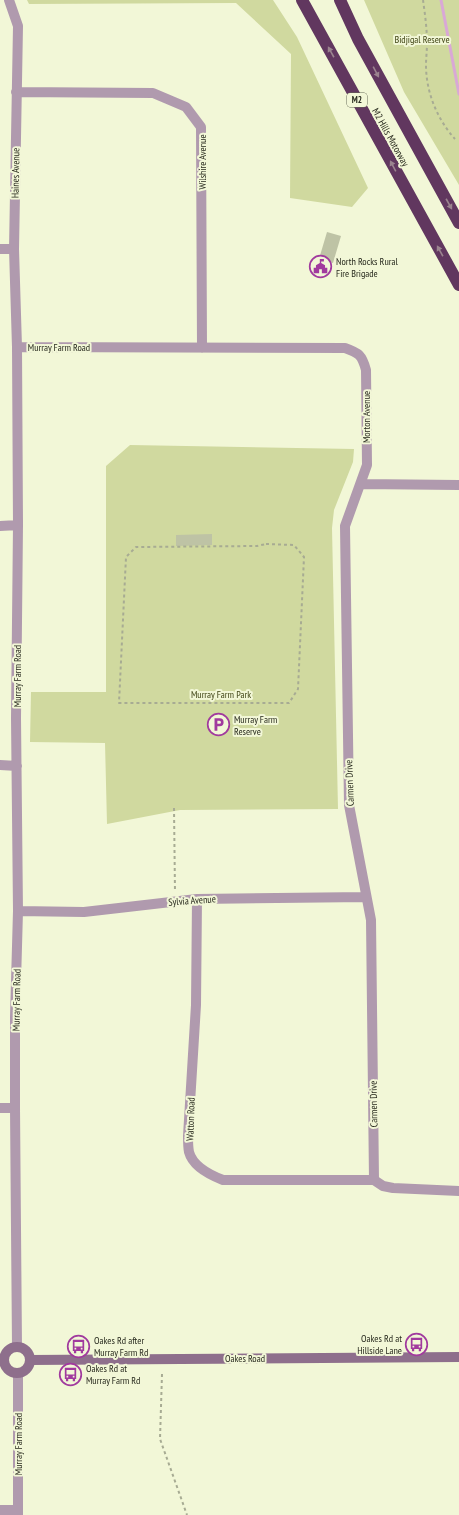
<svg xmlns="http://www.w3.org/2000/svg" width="459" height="1515" viewBox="0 0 459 1515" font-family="'PT Sans Narrow',sans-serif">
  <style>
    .green { fill: #d0d99f }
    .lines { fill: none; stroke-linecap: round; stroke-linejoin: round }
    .stream { stroke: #d9a8d6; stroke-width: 3 }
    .building { fill: #bec3a5 }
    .path { stroke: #a7ab93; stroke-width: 2; stroke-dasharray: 3 3; stroke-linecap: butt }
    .minor { stroke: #b09aae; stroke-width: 10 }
    .secondary { stroke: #8e6f8c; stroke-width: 10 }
    .motorway { stroke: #61375f; stroke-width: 12 }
    .oneway { fill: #9b848f }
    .labels { text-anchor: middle; stroke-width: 4; stroke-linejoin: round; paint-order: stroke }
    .shield { fill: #f2f7d7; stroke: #656856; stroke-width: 1 }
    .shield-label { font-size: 9px; font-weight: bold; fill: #282a1e }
    .park-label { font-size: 10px; fill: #404516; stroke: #f2f7d7 }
    .street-label { font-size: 10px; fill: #282a1e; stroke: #f2f7d7 }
    .poi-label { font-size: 10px; fill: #282a1e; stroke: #f2f7d7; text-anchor: start }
  </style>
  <rect width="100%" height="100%" fill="#f2f7d7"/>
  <path class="green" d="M27,0H273L297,37L368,188L352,207L290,198L291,54L236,3L29,4Z
    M364,0H459V185L404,92Z
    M130,445L354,449L353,462L334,510L332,528L338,809L180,810L107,824L105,743L30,742L31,692H106V466Z"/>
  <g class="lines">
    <path class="stream" d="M441,0L459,94"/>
  </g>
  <path class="building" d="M327,232L341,236L333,263L319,259Z
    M212,534V545L176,546V535Z"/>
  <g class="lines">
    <path class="path" d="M423,0C425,14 427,29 427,43C427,51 426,58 426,65C426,92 437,119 455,139
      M266,544L294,545L304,557L298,689L289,703H119L126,557L136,547L257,546Z
      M174,808L175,892
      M162,1374L160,1439L187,1515"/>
    <path class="minor" d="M9,0L18,26L14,249L17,347L18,525L16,718L18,911L15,1017V1108L17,1347
      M16,92L153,93L186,107L201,127L202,348
      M0,249H14
      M17,347L345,348C359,353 362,355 366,370L367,465L345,526L349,805L371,920L374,1180
      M361,484L459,485
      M0,526L18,525
      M0,765L17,766
      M197,899L196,1005L188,1136C188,1141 188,1147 189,1152C193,1167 210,1175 223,1180H374L383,1186L393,1188L459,1191
      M18,911L84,912L197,899L366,897
      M0,1108H15
      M18,1373V1515
      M0,1510H18"/>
    <path class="secondary" d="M4 1360a13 13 0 1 1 26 0a13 13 0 1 1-26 0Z
      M30,1360L459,1357"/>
    <path class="motorway" d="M302,0L459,285
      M340,0L358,39L459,223"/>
  </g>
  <defs><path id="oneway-solid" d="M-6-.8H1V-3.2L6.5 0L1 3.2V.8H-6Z"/></defs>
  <g class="oneway">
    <use href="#oneway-solid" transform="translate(331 52) rotate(-119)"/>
    <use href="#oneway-solid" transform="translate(376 72) rotate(62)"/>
    <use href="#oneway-solid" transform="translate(393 166) rotate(-118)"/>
    <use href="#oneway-solid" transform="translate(449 204) rotate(61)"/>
    <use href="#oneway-solid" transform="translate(440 251) rotate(-119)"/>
  </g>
  <defs>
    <symbol id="civic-ring" viewBox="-11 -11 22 22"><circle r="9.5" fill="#f2f7d7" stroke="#a13a9e" stroke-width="1.5"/><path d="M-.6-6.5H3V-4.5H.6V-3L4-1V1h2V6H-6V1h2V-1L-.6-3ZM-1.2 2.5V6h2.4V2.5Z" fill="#a13a9e"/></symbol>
    <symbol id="parking-ring" viewBox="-11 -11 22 22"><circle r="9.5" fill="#f2f7d7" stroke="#a13a9e" stroke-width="1.5"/><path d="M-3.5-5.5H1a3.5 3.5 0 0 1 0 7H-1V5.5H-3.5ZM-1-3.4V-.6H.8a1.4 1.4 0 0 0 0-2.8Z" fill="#a13a9e"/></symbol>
    <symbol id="bus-ring" viewBox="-11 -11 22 22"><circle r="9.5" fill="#f2f7d7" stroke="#a13a9e" stroke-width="1.5"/><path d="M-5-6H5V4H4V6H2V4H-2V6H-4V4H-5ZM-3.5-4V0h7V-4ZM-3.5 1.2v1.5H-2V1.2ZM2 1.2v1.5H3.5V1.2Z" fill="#a13a9e"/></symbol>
  </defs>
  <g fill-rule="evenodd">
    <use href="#civic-ring" x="308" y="254" width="25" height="25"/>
    <use href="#parking-ring" x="206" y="712" width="25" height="25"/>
    <use href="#bus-ring" x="404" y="1332" width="25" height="25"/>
    <use href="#bus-ring" x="66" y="1334" width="25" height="25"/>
    <use href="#bus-ring" x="58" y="1362" width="25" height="25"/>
  </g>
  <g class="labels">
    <rect class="shield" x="347" y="93" width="20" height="14" rx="3"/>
    <g class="shield-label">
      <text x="357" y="103">M2</text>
    </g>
    <g class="park-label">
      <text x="422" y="43">Bidjigal Reserve</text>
      <text x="221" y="698">Murray Farm Park</text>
    </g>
    <g class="street-label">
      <text transform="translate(391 137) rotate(61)" y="4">M2 Hills Motorway</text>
      <text transform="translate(202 162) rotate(-90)" y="4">Wilshire Avenue</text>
      <text transform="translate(15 173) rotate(-89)" y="4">Haines Avenue</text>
      <text x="59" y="351">Murray Farm Road</text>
      <text transform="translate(366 417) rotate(-90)" y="4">Morton Avenue</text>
      <text transform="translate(17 676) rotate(-90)" y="4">Murray Farm Road</text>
      <text transform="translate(349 783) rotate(-92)" y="4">Carmen Drive</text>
      <text transform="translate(192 900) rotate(-4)" y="4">Sylvia Avenue</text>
      <text transform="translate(16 1000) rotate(-89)" y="4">Murray Farm Road</text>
      <text transform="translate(373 1104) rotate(-91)" y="4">Carmen Drive</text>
      <text transform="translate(190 1119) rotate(-88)" y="4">Watton Road</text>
      <text x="245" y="1362">Oakes Road</text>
      <text transform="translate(18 1444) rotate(-90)" y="4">Murray Farm Road</text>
    </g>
    <g class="poi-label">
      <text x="336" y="265">North Rocks Rural<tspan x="336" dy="12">Fire Brigade</tspan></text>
      <text x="234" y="723">Murray Farm<tspan x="234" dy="12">Reserve</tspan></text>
      <text x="402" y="1342" text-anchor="end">Oakes Rd at<tspan x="402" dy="12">Hillside Lane</tspan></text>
      <text x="94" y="1344">Oakes Rd after<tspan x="94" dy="12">Murray Farm Rd</tspan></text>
      <text x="86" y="1372">Oakes Rd at<tspan x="86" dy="12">Murray Farm Rd</tspan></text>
    </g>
  </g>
</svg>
